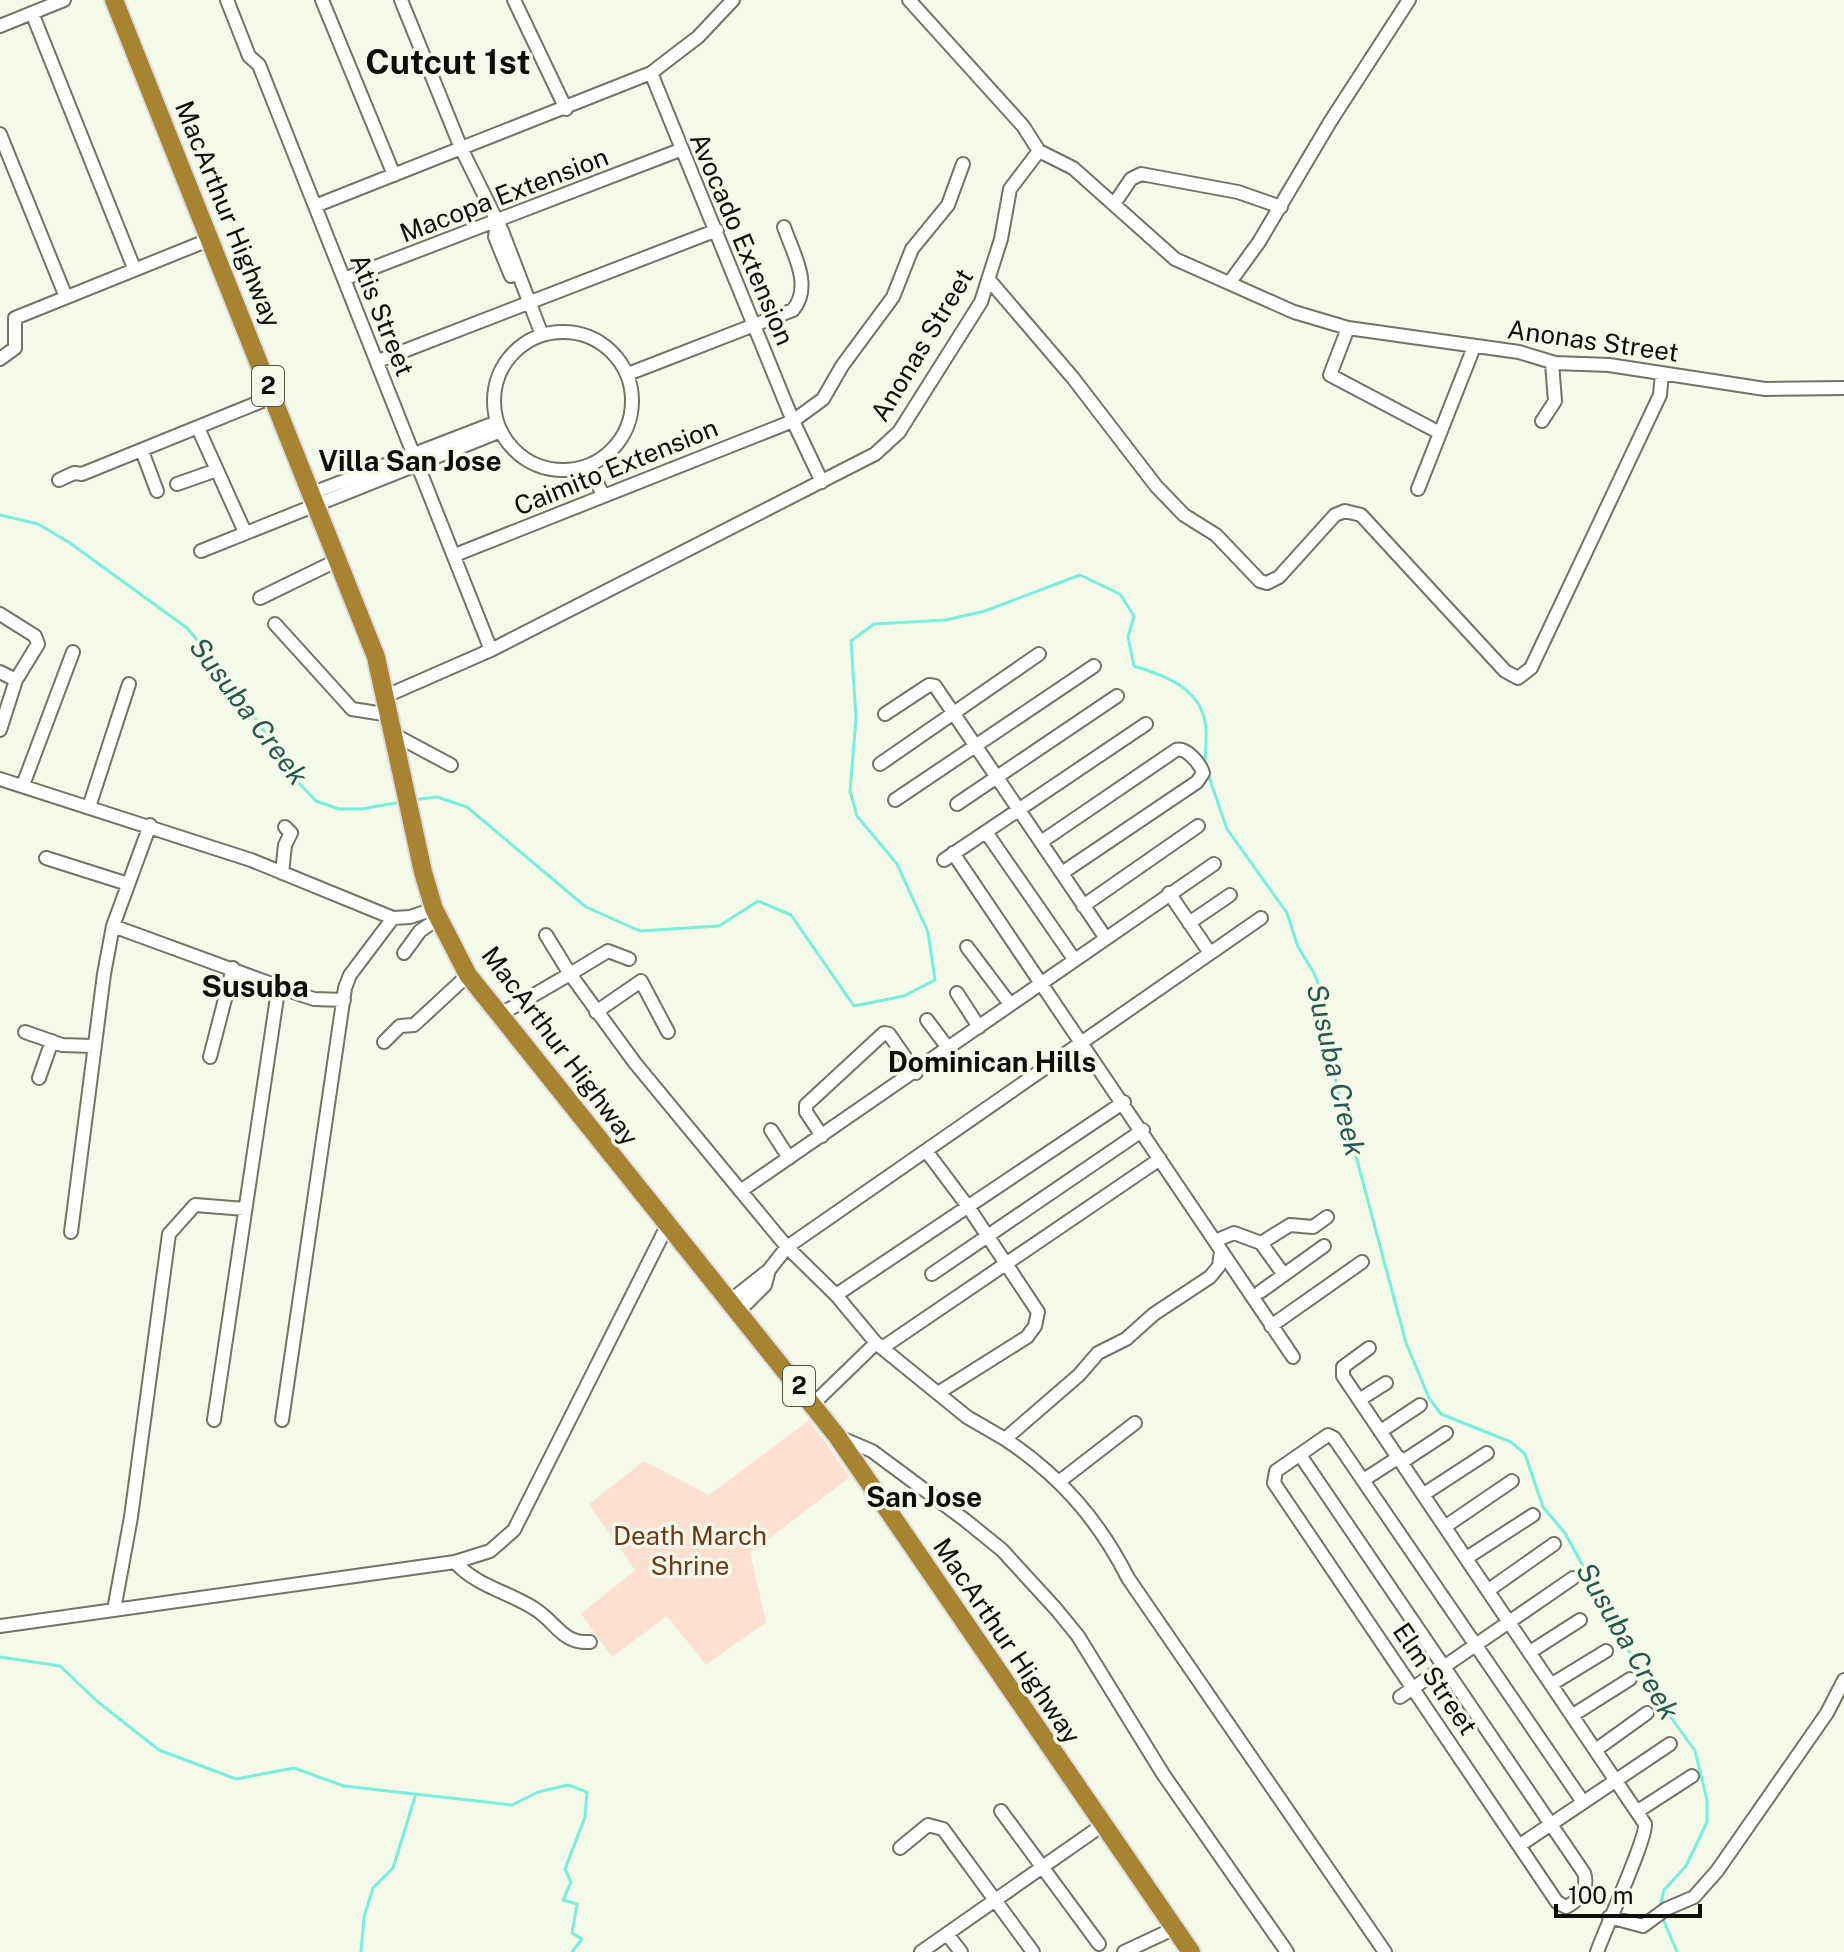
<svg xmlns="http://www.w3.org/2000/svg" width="1844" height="1952" viewBox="0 0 1844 1952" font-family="'Public Sans',sans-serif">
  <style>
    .green { fill: #fde0d0 }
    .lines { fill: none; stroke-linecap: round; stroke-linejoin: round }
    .stream { stroke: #78eedd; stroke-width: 3 }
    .minor-casing { stroke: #717466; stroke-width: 16 }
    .highway-casing { stroke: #ddd; stroke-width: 22 }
    .minor { stroke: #fff; stroke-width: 12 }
    .highway { stroke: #a88432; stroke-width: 18 }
    .labels { text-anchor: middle; stroke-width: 7; stroke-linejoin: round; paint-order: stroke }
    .shield { fill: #f5f9ea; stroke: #53554d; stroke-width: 2 }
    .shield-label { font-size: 24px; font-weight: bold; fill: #0e0f0a }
    .street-label { font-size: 26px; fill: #0e0f0a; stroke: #f5f9ea }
    .park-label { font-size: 26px; fill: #6b3918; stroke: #f5f9ea }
    .neighbourhood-label { font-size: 28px; font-weight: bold; fill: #0e0f0a; stroke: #f5f9ea }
    .water-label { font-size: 28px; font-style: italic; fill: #255851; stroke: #f5f9ea }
    .quarter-label { font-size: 30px; font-weight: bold; fill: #0e0f0a; stroke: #f5f9ea }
    .district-label { font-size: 34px; font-weight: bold; fill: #0e0f0a; stroke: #f5f9ea }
  </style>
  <rect width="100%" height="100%" fill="#f5f9ea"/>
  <path class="green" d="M809,1420L850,1477L750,1553L766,1622L706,1665L667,1616L612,1657L581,1614L635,1570L589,1504L644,1461L709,1495Z"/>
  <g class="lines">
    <path class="stream" d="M0,515L38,524L70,543L187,628L228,677L297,781L316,801L339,809H362L401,802
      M1208,774L1227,829L1287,913L1298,947L1314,973L1323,996L1324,1037L1406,1343L1429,1398L1441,1414L1511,1442L1525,1454L1543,1507L1565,1533L1645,1681L1695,1751L1707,1800V1822L1686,1866L1664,1890L1660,1907
      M412,800L437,797L467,807L586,907L640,931L719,926L758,901L791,915L854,1006L904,996L935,980L928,932L897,864L857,816L850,791L856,718L851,641L874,624L946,620L985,611L1080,575L1120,594L1134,616L1128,637L1134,666C1163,675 1199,687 1205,722C1208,736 1204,752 1206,767
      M0,1657L60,1666L98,1702L159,1750L236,1779L294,1768L344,1786L512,1805L538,1792L568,1785L587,1792L585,1817L565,1869L571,1882L563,1900L577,1904L572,1933L582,1939L572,1952
      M1663,1919L1677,1952
      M361,1952L364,1917L373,1888L393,1868L415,1797"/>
    <defs>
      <path id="minor" d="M227,0L249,56L259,65L491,650
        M322,0L394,175
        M401,0L461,148L502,231L542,335
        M514,0L566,109
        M909,0L1023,126L1039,151
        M32,13L134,268
        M0,26L64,0
        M651,73L793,421L822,482
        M0,134L66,297
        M1114,204L1131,179L1141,174L1238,192L1281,207
        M315,206L651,73L698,37L733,0
        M497,223L495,237L511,276
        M344,279L680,150
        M990,281L1073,378L1156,486L1184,515L1216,535L1260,581L1267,583L1279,577L1335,515L1345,511L1361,515L1505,671L1518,678L1531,668L1660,395L1662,373
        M1230,282L1259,242L1330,122L1409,0
        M1348,328L1330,375L1440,433
        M494 401a69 69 0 1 1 138 0a69 69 0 1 1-138 0Z
        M0,359L15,348V318L211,239
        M378,361L717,230
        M628,374L793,310C813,286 793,253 784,227
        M1542,421L1555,401L1552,363
        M198,428L244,530
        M142,451L157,491
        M589,466L603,495
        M59,480L74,473L82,474L272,397
        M177,484L217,470
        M1418,489L1474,347
        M310,494L497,422
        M201,551L501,431
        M455,555L793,421L823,399L842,366L893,297L912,249L948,205L963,164
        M260,598L338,560
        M0,614L35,636L38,644L16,680
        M275,624L352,709L390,715
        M0,672L16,680L0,730
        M386,696L491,650L875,454L899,432L981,302L1001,239L1010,189L1039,151L1073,168L1175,259L1294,312L1348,328L1519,352L1555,363L1609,365L1765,389L1844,388
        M885,714L929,685L935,686L1105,937
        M393,734L451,765
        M880,764L1039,654
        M0,779L251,860L393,918L410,917L434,909
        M23,785L73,652
        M895,800L1094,666
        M957,804L1117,696
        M89,807L129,684
        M986,832L1074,959
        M1041,842L1176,750C1186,747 1200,763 1203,773L1197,782L1062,873
        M953,853L1293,1357
        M46,858L128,884
        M944,860L1146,724
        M282,873L285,845L291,833L285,827
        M1169,893L1210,953
        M1083,906L1198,826
        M1189,923L1230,895
        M113,926L299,994L314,999L344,1000
        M967,947L1010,1004
        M404,953L420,931L439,918
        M629,959L608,951L570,974L635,1063L787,1247L836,1295L876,1343L967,1417L1005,1439L1079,1375L1098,1353L1126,1339L1154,1314L1210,1277L1219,1266L1221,1251
        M957,993L979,1027
        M596,1012L641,981L668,1032
        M501,1014L570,974L546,935
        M927,1020L948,1048
        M25,1032L62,1045L93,1046
        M384,1042L400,1026L414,1025L468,975
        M210,1057L233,968
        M39,1078L52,1041
        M771,1130L789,1158
        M822,1136L806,1112V1105L884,1033L889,1034L916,1073
        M927,1152L969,1208L1038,1312L1035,1326L1027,1337L938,1393
        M742,1190L1214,864
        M71,1232L104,974L113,926L150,825
        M1215,1241L1234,1233L1261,1243L1290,1225L1313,1227L1327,1217
        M1261,1243L1284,1275
        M932,1274L1143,1130
        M1260,1292L1324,1246
        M836,1295L1124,1102
        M731,1300L769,1270L787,1247L1261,918
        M740,1310L765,1285L769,1270
        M1271,1326L1362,1262
        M882,1348L1160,1159
        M1369,1348L1343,1367V1376L1645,1824C1647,1838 1605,1929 1597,1952
        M1359,1400L1386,1383
        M812,1405L876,1343
        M214,1420L279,984
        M282,1420L345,988L350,975L393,918
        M1381,1431L1420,1405
        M839,1437L872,1451L965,1520L1002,1550L1056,1609L1078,1636L1163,1774L1287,1952
        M1005,1439C1060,1476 1098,1519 1128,1578L1385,1952
        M1300,1455L1584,1873C1589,1887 1579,1901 1566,1907L1557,1902L1274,1483L1276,1471L1328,1435L1334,1438L1583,1802
        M1402,1462L1446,1433
        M1365,1479L1399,1457
        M1060,1481L1135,1423
        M1424,1494L1487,1453
        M1446,1526L1512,1481
        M1468,1557L1533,1515
        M455,1562C476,1586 509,1592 535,1609C556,1622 562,1644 590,1642
        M1490,1589L1554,1544
        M114,1610L131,1517L169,1234L195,1205L245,1209
        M0,1626L455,1562L490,1551L514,1530L667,1226
        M1530,1652L1580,1620
        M1552,1684L1606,1651
        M1400,1697L1573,1578
        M1573,1715L1630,1679
        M1597,1749L1647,1713
        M1001,1811L1099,1944
        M1638,1811L1692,1776
        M1520,1845L1670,1744
        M900,1848L928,1825L943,1829L1033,1952
        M1609,1917L1643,1926L1666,1909L1694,1897L1717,1871L1827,1713L1844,1680
        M947,1934L961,1952
        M921,1952L1104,1824
        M1124,1952L1173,1929"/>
      <path id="highway" d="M114,0L376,657L423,872L434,909L468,975L837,1436L1191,1952"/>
    </defs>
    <use href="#minor" class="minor-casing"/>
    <use href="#highway" class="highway-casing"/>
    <use href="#minor" class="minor"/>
    <use href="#highway" class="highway"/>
  </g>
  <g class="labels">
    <g class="shield">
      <rect x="252" y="366" width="32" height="40" rx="6"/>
      <rect x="783" y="1366" width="32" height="40" rx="6"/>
    </g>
    <g class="shield-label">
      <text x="268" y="394">2</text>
      <text x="799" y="1394">2</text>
    </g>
    <g class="street-label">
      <text transform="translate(504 195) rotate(-21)" y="9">Macopa Extension</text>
      <text transform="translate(228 214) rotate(68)" y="9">MacArthur Highway</text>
      <text transform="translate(742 239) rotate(67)" y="9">Avocado Extension</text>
      <text transform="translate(382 315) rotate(68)" y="9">Atis Street</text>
      <text transform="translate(1593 341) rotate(8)" y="9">Anonas Street</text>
      <text transform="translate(922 345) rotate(-59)" y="9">Anonas Street</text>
      <text transform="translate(616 467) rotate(-22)" y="9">Caimito Extension</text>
      <text transform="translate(560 1046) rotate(53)" y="9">MacArthur Highway</text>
      <text transform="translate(1007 1641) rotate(56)" y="9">MacArthur Highway</text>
      <text transform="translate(1435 1679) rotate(56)" y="9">Elm Street</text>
    </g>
    <g class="park-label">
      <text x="690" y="1545">Death March<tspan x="690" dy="30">Shrine</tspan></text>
    </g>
    <g class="neighbourhood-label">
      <text x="410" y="471">Villa San Jose</text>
      <text x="992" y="1072">Dominican Hills</text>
      <text x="924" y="1507">San Jose</text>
    </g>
    <g class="water-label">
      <text transform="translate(249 711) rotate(53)" y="10">Susuba Creek</text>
      <text transform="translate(1336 1070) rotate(77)" y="10">Susuba Creek</text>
      <text transform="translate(1628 1641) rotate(60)" y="10">Susuba Creek</text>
    </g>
    <g class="quarter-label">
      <text x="255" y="997">Susuba</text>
    </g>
    <g class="district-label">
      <text x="448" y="74">Cutcut 1st</text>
    </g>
  </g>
  <path d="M1556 1904v12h144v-12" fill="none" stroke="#0e0f0a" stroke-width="4"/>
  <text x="1568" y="1904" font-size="24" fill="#0e0f0a" stroke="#f5f9ea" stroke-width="6" paint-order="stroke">100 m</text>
</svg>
